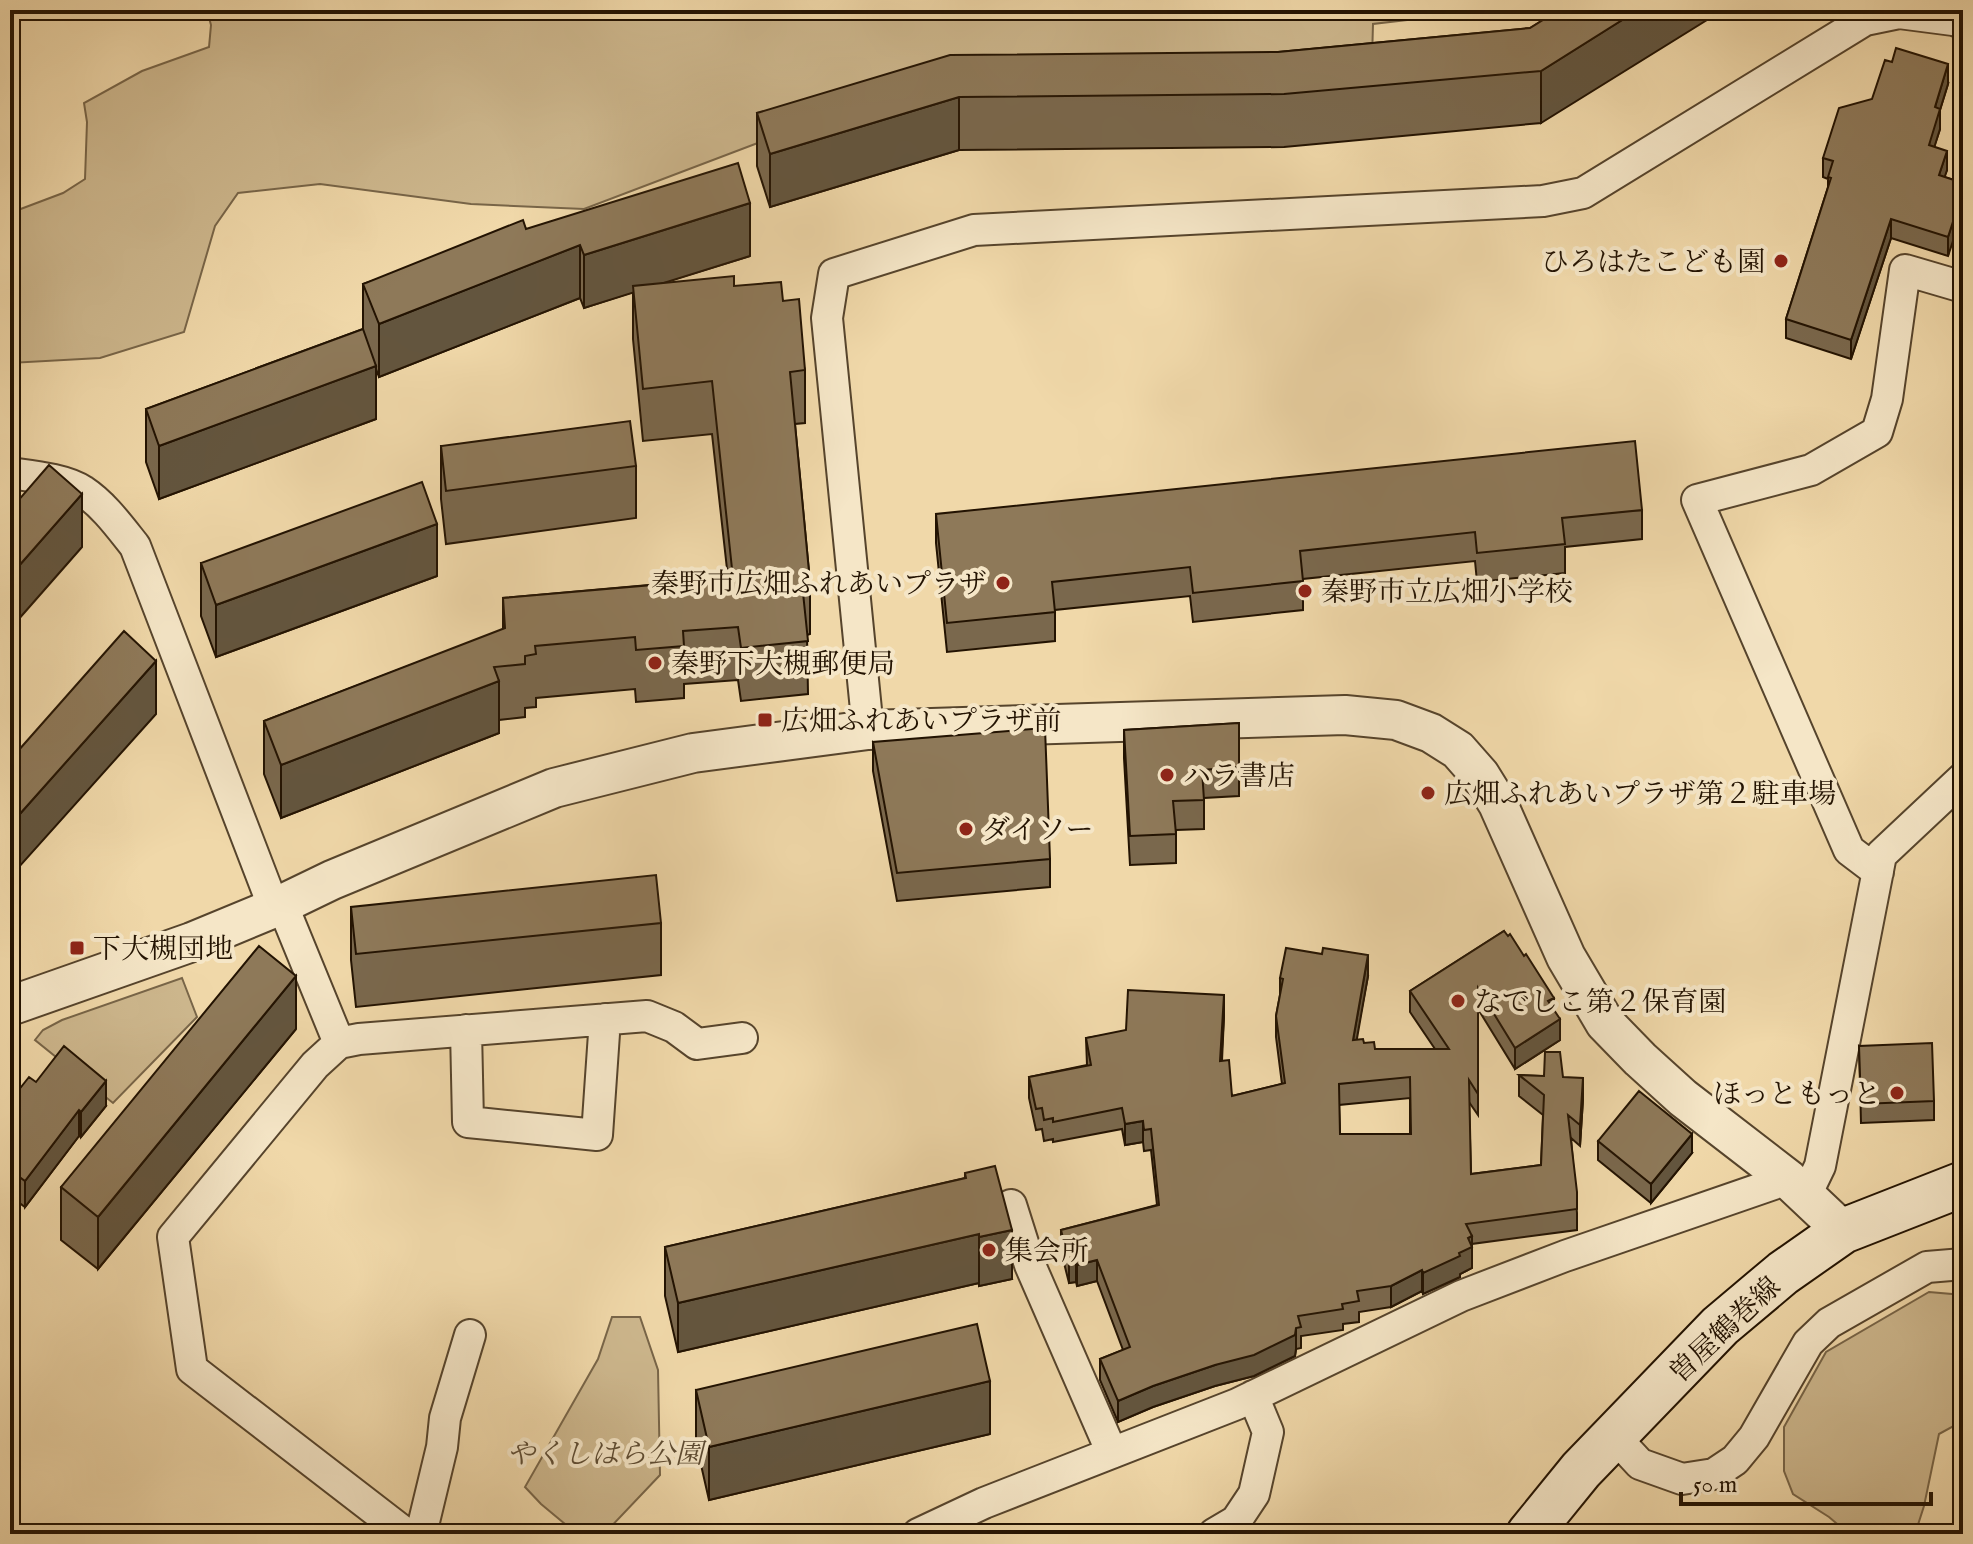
<svg xmlns="http://www.w3.org/2000/svg" width="1973" height="1544" viewBox="0 0 1973 1544" font-family="'IM FELL English','Noto Serif JP',serif">
  <style>
    .green { fill: #cdb78d; stroke: #786548; stroke-width: 2 }
    .lines { fill: none; stroke-linecap: round; stroke-linejoin: round }
    .minor-casing { stroke: #56442c; stroke-width: 34 }
    .tertiary-casing { stroke: #56442c; stroke-width: 42 }
    .secondary-casing { stroke: #231302; stroke-width: 48 }
    .minor { stroke: #f5e6c7; stroke-width: 30 }
    .tertiary { stroke: #f5e6c7; stroke-width: 38 }
    .secondary { stroke: #f5e6c7; stroke-width: 44 }
    .wall { fill: #7a684d; stroke: #231302; stroke-width: 2; fill-rule: evenodd }
    .shaded-wall { fill: #63553e; stroke: #231302; stroke-width: 2 }
    .building { fill: #8e7959; stroke: #231302; stroke-width: 2; fill-rule: evenodd }
    .poi-dot { fill: #8f2418; stroke: #f5e6c7; stroke-width: 3 }
    .labels { text-anchor: middle; stroke-width: 8; stroke-linejoin: round; paint-order: stroke }
    .poi-label { font-size: 28px; fill: #231302; stroke: #f5e6c7; text-anchor: start }
    .street-label { font-size: 28px; fill: #231302; stroke: #f5e6c7 }
    .park-label { font-size: 28px; font-style: italic; fill: #5e4c33; stroke: #f5e6c7 }
  </style>
  <rect width="100%" height="100%" fill="#f0d8a9"/>
  <filter id="stains"><feTurbulence type="fractalNoise" baseFrequency=".0025" numOctaves="4"/><feColorMatrix values="0 0 0 0 .2 0 0 0 0 .09 0 0 0 0 .02 0 0 0 .5 -.17"/></filter>
  <radialGradient id="worn" r=".72"><stop offset=".6" stop-color="#630" stop-opacity="0"/><stop offset="1" stop-color="#630" stop-opacity=".3"/></radialGradient>
  <path class="green" d="M207,10H1493L1373,24L1372,60L834,114L584,209L471,204L320,184L238,193L215,226L184,332L100,358L10,363V213L63,193L85,179L87,122L84,103L142,71L209,47L211,25Z
    M182,978L197,1017L113,1103L35,1040L43,1030L62,1020Z
    M1929,1292L1963,1295V1421L1939,1434L1924,1506L1915,1534H1849L1829,1517L1793,1494L1784,1471V1427L1826,1352Z
    M612,1317H640L658,1370L660,1475L604,1534H577L541,1504L525,1487L598,1359Z"/>
  <g class="lines">
    <defs>
      <path id="minor" d="M10,473C31,476 66,479 83,491C104,505 119,526 135,546L274,908
        M868,730L827,318L834,274L974,230L1543,201L1583,193L1865,20L1899,13L1953,20L1963,23
        M1878,872L1849,850L1697,500L1811,470L1877,432L1887,399L1905,270L1963,287
        M282,904L339,1043L359,1039L647,1016L674,1027L697,1044L742,1038
        M466,1030L468,1122L597,1135L605,1019
        M339,1043L315,1065L173,1237L192,1369L406,1534
        M1806,1195L1820,1166L1881,855L1963,778
        M1011,1205L1030,1265L1112,1453
        M1614,1436L1640,1464L1682,1479L1714,1474L1735,1460L1754,1437L1808,1343L1829,1323L1927,1267L1963,1264
        M421,1534L442,1447L445,1418L470,1335
        M918,1534L984,1503L1237,1404L1461,1296L1565,1256L1788,1179
        M1214,1534L1236,1521L1254,1494L1268,1432L1253,1396"/>
      <path id="tertiary" d="M10,1006L192,942L274,908L332,880L554,788L693,753L868,730L1345,715L1396,720L1431,733L1458,750L1480,775L1498,804L1566,957L1605,1023L1640,1059L1683,1098L1788,1179L1843,1231"/>
      <path id="secondary" d="M1529,1534L1581,1470L1720,1326L1783,1273L1843,1231L1963,1184"/>
    </defs>
    <use href="#minor" class="minor-casing"/>
    <use href="#tertiary" class="tertiary-casing"/>
    <use href="#secondary" class="secondary-casing"/>
    <use href="#minor" class="minor"/>
    <use href="#tertiary" class="tertiary"/>
    <use href="#secondary" class="secondary"/>
  </g>
  <path class="wall" d="M1559,10L1541,123L1284,147L959,150L770,207L757,166V113L1278,52L1530,28Z
    M1948,84L1940,110V129L1934,147L1947,170L1944,177L1963,183L1948,256L1891,238L1851,359L1786,338V319L1828,187V179L1823,177V158Z
    M526,229L750,256L662,283L734,286L783,301L805,370V423L795,424L810,582V634L807,635L808,694L741,701L738,680L684,684V698L636,702L635,689L536,698V707L525,708V717L499,720V733L281,818L264,774V721L503,630V598L728,578L712,434L643,441L633,339V292L584,308L580,298L379,377L376,369V419L159,499L146,462V409L363,329V284Z
    M10,346L16,376V429L10,430Z
    M441,446L636,466V518L446,544L441,499Z
    M1642,510V539L1565,547V573L1477,582L1475,561L1303,579V610L1193,622L1190,596L1055,610V641L947,652L936,543V514Z
    M201,563L437,576L216,657L201,616Z
    M1239,723V796L1204,798V829L1176,830V863L1130,865L1124,758V730Z
    M873,742L1050,859V887L897,901L873,771Z
    M351,907L661,923V975L356,1007L351,960Z
    M1504,931L1554,1011L1560,1040L1515,1069L1478,1009V1115L1469,1102L1471,1174L1541,1165L1543,1115L1519,1096V1075L1563,1077L1583,1099L1580,1146L1571,1138L1577,1213V1230L1472,1244V1268L1460,1274V1277L1423,1294L1422,1291L1391,1307L1359,1312V1322L1343,1324V1330L1301,1336V1348L1296,1349L1295,1356L1254,1376L1215,1386L1153,1407L1118,1422L1100,1380V1359L1123,1350L1097,1281L1077,1286L1076,1282L1069,1283L1061,1251V1230L1157,1205L1151,1150L1144,1151L1143,1142L1125,1145L1122,1129L1053,1142V1139L1044,1141L1042,1129L1036,1130L1029,1098V1077L1087,1065L1086,1038L1224,1016L1222,1061L1232,1096L1282,1084L1276,1037V1016L1280,995V978L1368,976L1356,1039L1375,1049H1435L1410,1012V991ZM1410,1098V1134H1340L1339,1105Z
    M296,1029L98,1269L61,1240V1187Z
    M1859,1046L1934,1101V1120L1861,1123Z
    M36,1082L106,1106L81,1137L79,1136L25,1207L10,1196V1101Z
    M1598,1141L1692,1153L1651,1203L1598,1160Z
    M965,1173L1012,1279L979,1286V1283L678,1352L665,1296V1247L965,1178Z
    M696,1390L990,1434L709,1500L696,1443Z"/>
  <path class="shaded-wall" d="M1638,10H1723L1541,123V71Z
    M1948,64V84L1940,110V129L1929,164V145L1935,107Z
    M959,97V150L770,207V154Z
    M1947,151V170L1939,194V175Z
    M1963,191V211L1948,256V237Z
    M750,203V256L584,308V255Z
    M1891,219V238L1851,359V340Z
    M580,245V298L379,377V324Z
    M376,366V419L159,499V446Z
    M82,494V547L10,629V576Z
    M437,524V576L216,657V605Z
    M156,661V714L10,877V825Z
    M499,681V733L281,818V765Z
    M1368,955V976L1353,1061V1040Z
    M296,976V1029L98,1269V1217Z
    M1224,995V1016L1220,1082V1061Z
    M1554,998V1018L1548,1001Z
    M1560,1019V1040L1515,1069V1048Z
    M1583,1078V1099L1580,1146V1125Z
    M106,1081V1106L81,1137V1112Z
    M79,1110V1136L25,1207V1181Z
    M1143,1121V1142L1125,1145V1124Z
    M1692,1134V1153L1651,1203V1184Z
    M1012,1230V1279L979,1286V1237Z
    M979,1234V1283L678,1352V1303Z
    M1472,1236V1268L1460,1274V1277L1423,1294V1273L1459,1253L1468,1238Z
    M1097,1260V1281L1077,1286V1265Z
    M1076,1261V1282L1069,1283V1262Z
    M1422,1270V1291L1391,1307V1286Z
    M1296,1328V1349L1295,1356L1254,1376L1215,1386L1153,1407L1118,1422V1401L1153,1386L1215,1365Z
    M990,1381V1434L709,1500V1447Z"/>
  <path class="building" d="M1559,10H1638L1541,71L1284,94L959,97L770,154L757,113L950,55L1278,52L1530,28Z
    M1896,48L1948,64L1935,107L1940,109L1929,145L1947,151L1939,175L1963,183V191L1948,237L1891,219L1851,340L1786,319L1831,178L1828,177L1833,161L1823,158L1839,108L1872,99L1885,60L1892,62Z
    M738,163L750,203L584,255L580,245L379,324L363,284L523,220L526,229Z
    M734,276V286L781,282L783,301L799,299L805,370L790,372L810,582L802,583L808,641L741,648L738,627L683,631L684,646L636,650L635,637L535,646L536,654L525,656V664L494,667L499,681L281,765L264,721L505,628L503,598L733,578L712,381L643,389L633,286Z
    M363,329L376,366L159,446L146,409Z
    M10,346L16,376L10,378Z
    M630,421L636,466L446,491L441,446Z
    M1635,441L1642,510L1562,518L1565,544L1477,553L1475,532L1300,551L1303,581L1193,593L1190,567L1052,582L1055,612L947,623L936,514Z
    M49,465L82,494L10,576V510Z
    M422,482L437,524L216,605L201,563Z
    M124,631L156,661L10,825V760Z
    M1239,723V767L1202,770L1204,800L1173,801L1176,834L1130,836L1124,730Z
    M1045,728L1050,859L897,873L873,742Z
    M656,875L661,923L356,954L351,907Z
    M1504,931L1508,936L1510,934L1524,956L1526,954L1554,998L1548,1001L1560,1019L1515,1048L1478,988V1094L1469,1080L1471,1174L1541,1165L1544,1095L1519,1075L1544,1076L1545,1052H1560L1563,1077L1583,1078L1580,1125L1568,1115L1577,1192V1209L1466,1224L1472,1236L1468,1238L1472,1247L1459,1253L1460,1256L1423,1273L1422,1270L1391,1286L1357,1291L1359,1301L1342,1304L1343,1309L1298,1316L1301,1327L1296,1328L1295,1335L1254,1355L1215,1365L1153,1386L1118,1401L1100,1359L1130,1347L1097,1260L1077,1265L1076,1261L1069,1262L1061,1230L1159,1205L1151,1129L1144,1130L1143,1121L1125,1124L1122,1108L1053,1122V1118L1044,1120L1042,1108L1036,1109L1029,1077L1091,1065L1086,1038L1126,1030L1128,990L1224,995L1220,1061L1229,1060L1232,1096L1285,1083L1276,1016L1283,979L1280,978L1286,948L1322,954L1323,948L1368,955L1353,1040L1363,1039L1364,1043L1374,1042L1375,1049H1449L1410,991ZM1410,1077L1411,1134H1340L1339,1084Z
    M259,946L296,976L98,1217L61,1187Z
    M1932,1043L1934,1101L1861,1104L1859,1046Z
    M64,1046L106,1081L81,1112L79,1110L25,1181L10,1170V1101L29,1077L36,1082Z
    M1639,1091L1692,1134L1651,1184L1598,1141Z
    M995,1166L1012,1230L979,1237V1234L678,1303L665,1247L966,1178L965,1173Z
    M977,1324L990,1381L709,1447L696,1390Z"/>
  <g class="poi-dot">
    <circle cx="1781" cy="261" r="8"/>
    <circle cx="1003" cy="583" r="8"/>
    <circle cx="1305" cy="591" r="8"/>
    <circle cx="655" cy="663" r="8"/>
    <rect x="757" y="712" width="16" height="16" rx="4"/>
    <circle cx="1167" cy="775" r="8"/>
    <circle cx="1428" cy="793" r="8"/>
    <circle cx="966" cy="829" r="8"/>
    <rect x="69" y="940" width="16" height="16" rx="4"/>
    <circle cx="1458" cy="1001" r="8"/>
    <circle cx="1897" cy="1093" r="8"/>
    <circle cx="989" cy="1250" r="8"/>
  </g>
  <g class="labels">
    <g class="poi-label">
      <text x="1765" y="271" text-anchor="end">ひろはたこども園</text>
      <text x="987" y="593" text-anchor="end">秦野市広畑ふれあいプラザ</text>
      <text x="1321" y="601">秦野市立広畑小学校</text>
      <text x="671" y="673">秦野下大槻郵便局</text>
      <text x="781" y="730">広畑ふれあいプラザ前</text>
      <text x="1183" y="785">ハラ書店</text>
      <text x="1444" y="803">広畑ふれあいプラザ第２駐車場</text>
      <text x="982" y="839">ダイソー</text>
      <text x="93" y="958">下大槻団地</text>
      <text x="1474" y="1011">なでしこ第２保育園</text>
      <text x="1881" y="1103" text-anchor="end">ほっともっと</text>
      <text x="1005" y="1260">集会所</text>
    </g>
    <g class="street-label">
      <text transform="translate(1724 1329) rotate(-43)" y="10">曽屋鶴巻線</text>
    </g>
    <g class="park-label">
      <text x="605" y="1463">やくしはら公園</text>
    </g>
  </g>
  <rect width="1973" height="1544" fill="none" stroke="#f0d8a9" stroke-width="40"/>
  <rect x="12" y="12" width="1949" height="1520" fill="none" stroke="#231302" stroke-width="4"/>
  <rect x="20" y="20" width="1933" height="1504" fill="none" stroke="#231302" stroke-width="2"/>
  <path d="M1681 1492v12h250v-12" fill="none" stroke="#231302" stroke-width="4"/>
  <text x="1693" y="1492" font-size="24" fill="#231302" stroke="#f5e6c7" stroke-width="6" paint-order="stroke">50 m</text>
  <rect width="100%" height="100%" filter="url(#stains)"/>
  <rect width="100%" height="100%" fill="url(#worn)"/>
</svg>
